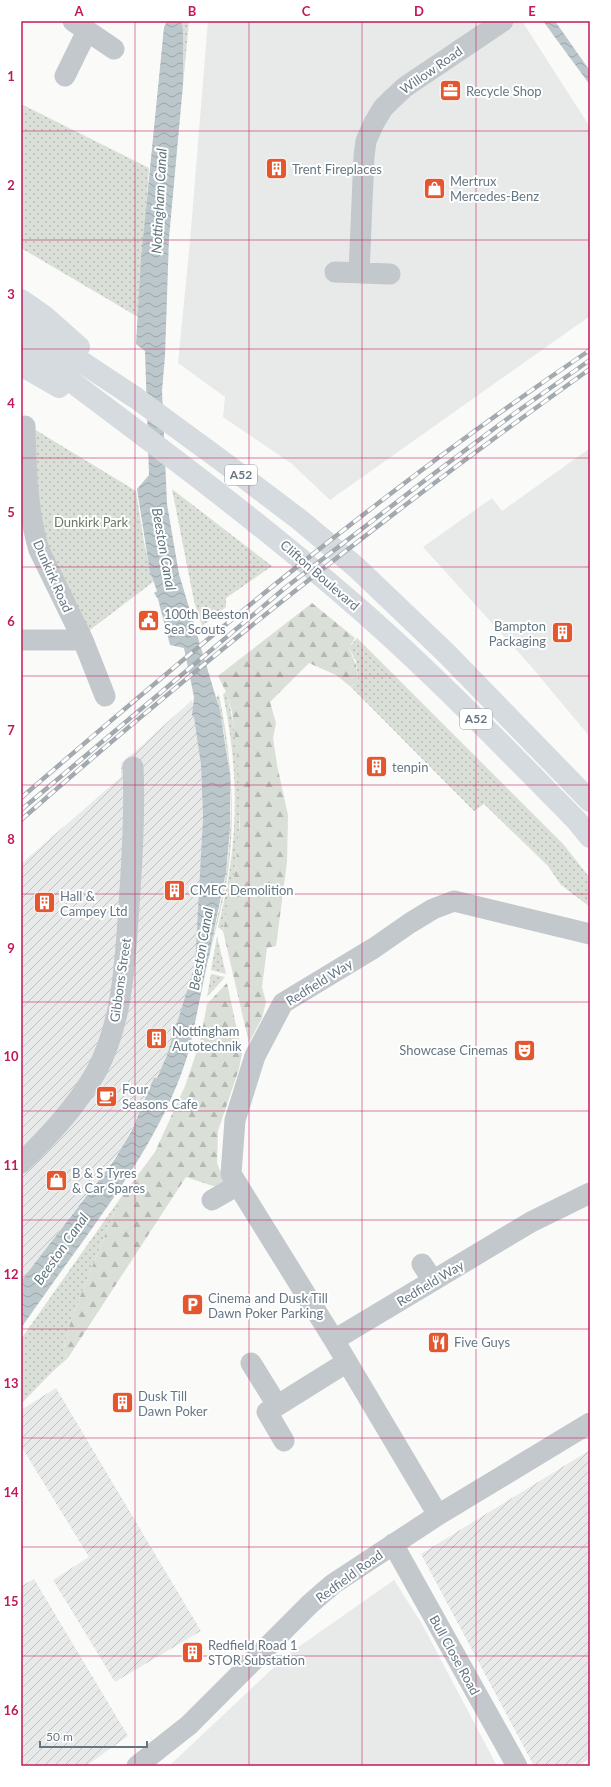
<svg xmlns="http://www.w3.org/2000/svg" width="611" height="1787" viewBox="0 0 611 1787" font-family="Lato,sans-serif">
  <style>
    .built { fill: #e8e9e9 }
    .industrial { fill: url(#industrial-furrows) }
    .grass { fill: url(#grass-dots) }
    .forest { fill: url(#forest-firs) }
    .water { fill: url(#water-waves) }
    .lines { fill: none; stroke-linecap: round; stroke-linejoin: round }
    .minor { stroke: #c3c8cc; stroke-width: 21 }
    .highway { stroke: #d6dbdf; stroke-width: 22 }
    .rail-casing { stroke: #a2aab0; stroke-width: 4.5 }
    .rail { stroke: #fff; stroke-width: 3; stroke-dasharray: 9; stroke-linecap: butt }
    .grid { fill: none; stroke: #c2185b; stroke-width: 1; stroke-opacity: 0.55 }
    .labels { text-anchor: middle; stroke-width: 4; stroke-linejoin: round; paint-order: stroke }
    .shield { fill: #fff; stroke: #939fa8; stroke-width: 1 }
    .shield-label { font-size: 12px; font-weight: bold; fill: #657683 }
    .street-label { font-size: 13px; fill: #657683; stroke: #fff }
    .poi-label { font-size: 13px; fill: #657683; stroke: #fff; text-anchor: start }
    .park-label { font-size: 13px; fill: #687a64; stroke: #fff }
    .water-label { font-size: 14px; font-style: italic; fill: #60757c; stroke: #fff }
    .neatline { fill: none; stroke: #c2185b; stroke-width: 1.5 }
    .grid-label { font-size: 13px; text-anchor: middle; font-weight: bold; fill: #c2185b }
  </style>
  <defs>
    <pattern id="industrial-furrows" width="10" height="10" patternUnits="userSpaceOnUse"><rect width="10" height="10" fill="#e8e9e9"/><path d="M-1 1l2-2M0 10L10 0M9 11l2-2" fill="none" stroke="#c0c1c2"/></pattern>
    <pattern id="grass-dots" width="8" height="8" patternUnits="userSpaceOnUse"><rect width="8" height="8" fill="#dadfd7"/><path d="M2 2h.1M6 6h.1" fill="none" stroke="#b4b9b4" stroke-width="1.8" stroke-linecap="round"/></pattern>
    <pattern id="forest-firs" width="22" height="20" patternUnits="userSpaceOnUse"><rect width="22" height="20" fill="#dadfd7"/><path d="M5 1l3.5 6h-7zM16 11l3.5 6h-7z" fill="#b4b9b4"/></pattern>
    <pattern id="water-waves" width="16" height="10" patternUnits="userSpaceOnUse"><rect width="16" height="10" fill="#bbc7cb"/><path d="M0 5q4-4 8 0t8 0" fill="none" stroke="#9ca6aa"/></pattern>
  </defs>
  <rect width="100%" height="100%" fill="#fafaf8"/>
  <path class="built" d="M208,21H522L590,127V316L330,500L292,464L223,417L225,397L178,363L190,241Z
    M590,448V737L530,665L423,547L492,498L502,511Z
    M394,1580L422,1624L497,1766H169L287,1655Z"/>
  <path class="industrial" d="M192,700L201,765L203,818L202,856L195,965L193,975L167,1055L157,1078L150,1087L144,1104L122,1148L21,1281V864L121,777V763L138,749Z
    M56,1388L201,1631L115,1682L53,1580L89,1557L21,1446V1410Z
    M590,1450V1759L577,1766H534L421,1554Z
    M34,1579L128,1736L86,1766H21V1586Z"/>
  <path class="grass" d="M181,21H189L183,85V29Z
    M21,104L149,168L138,317L21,248Z
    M34,429L136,491L144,542L153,582L86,633L40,527Z
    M172,489L272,566L226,598V607L202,626L194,601Z
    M357,638L564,845L590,878V907L561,885L548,866L484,804L474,811L351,687L358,680L356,661L349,648Z
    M226,692C242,749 243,813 235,871C232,891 227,911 223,931L218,927C239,845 240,776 223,694Z
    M219,695C231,754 236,812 228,872C224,901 215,930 209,958L207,961C214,931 222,902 226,872C235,814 231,753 216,697Z
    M217,936L226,974L211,970Z
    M211,974L225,977L207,997Z
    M119,1200L72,1317L62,1355L68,1358L53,1371L21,1404V1339Z"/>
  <path class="forest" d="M312,603L355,638L349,648L356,665L358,680L351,687L336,675L309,663L270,702L276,723L273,738L277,765L288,815L287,862L276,946L267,948L262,987L266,1002L262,1018L249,1043L223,931L235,872L240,823L238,762L232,712L226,692L218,676Z
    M227,983L242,1053L239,1069L218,1131L217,1163L223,1178L224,1187H216L186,1177L68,1358L62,1355L72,1317L119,1200L155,1152L185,1086L200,1042L207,1004Z"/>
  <path class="water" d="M167,21H181L183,29V85L169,238L165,356L162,391L167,504L179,574L220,711L230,775V829L226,872L190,1047C170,1118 128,1178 86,1237C64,1267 43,1297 21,1328V1281L115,1159L131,1132L154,1078H157L167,1055L195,965L203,818L201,765L194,717L192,715L194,697L184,648L170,645L158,599L154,593L157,591L150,572L137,489L149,475L145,351L136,344L141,259L164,27Z
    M543,21H555L590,71V85Z"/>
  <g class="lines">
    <path class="minor" d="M73,21L114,49
      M65,76L87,31
      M335,272L390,274
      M359,273L364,156L366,141L374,123L383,108L391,100L405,87L503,21
      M25,426C26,468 27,510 39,550L83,640L105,696
      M21,640H83
      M21,1163C50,1135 76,1107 96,1072C123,1022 125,962 129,906C132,860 135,813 133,767
      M212,1200L238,1185
      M422,1264L433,1281
      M334,1340L531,1222L590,1193
      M251,1363L277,1405
      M284,1441L267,1412L347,1362
      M438,1515L334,1340L231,1174L235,1120L255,1056L283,1003L374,948L410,923L433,909L454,901L590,934
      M393,1544L517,1766
      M137,1766L189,1725L310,1604L333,1584L438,1515L590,1423"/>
    <path class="highway" d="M21,300L44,316L79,347
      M21,322L136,398L222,461L300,520L357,568L446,653L590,801
      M21,346L37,356C145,437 254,517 356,606C433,673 505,748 577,821L590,837
      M21,365L59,387"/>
    <defs>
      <path id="rail" d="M21,798C203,640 390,485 590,350
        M21,810L285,588L428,478L515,413L590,360
        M21,820C203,660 393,509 590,369"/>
    </defs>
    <use href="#rail" class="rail-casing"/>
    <use href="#rail" class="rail"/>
  </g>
  <path class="grid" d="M135,21V1766M249,21V1766M362,21V1766M476,21V1766M21,131H590M21,240H590M21,349H590M21,458H590M21,567H590M21,676H590M21,785H590M21,894H590M21,1002H590M21,1111H590M21,1220H590M21,1329H590M21,1438H590M21,1547H590M21,1656H590"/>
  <defs>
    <symbol id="office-square" viewBox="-11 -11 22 22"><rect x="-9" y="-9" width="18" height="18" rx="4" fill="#e4572e" stroke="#fff"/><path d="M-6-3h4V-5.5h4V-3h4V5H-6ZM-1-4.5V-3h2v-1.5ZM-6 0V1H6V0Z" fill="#fff"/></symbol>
    <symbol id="building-square" viewBox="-11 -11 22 22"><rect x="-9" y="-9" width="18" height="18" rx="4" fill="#e4572e" stroke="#fff"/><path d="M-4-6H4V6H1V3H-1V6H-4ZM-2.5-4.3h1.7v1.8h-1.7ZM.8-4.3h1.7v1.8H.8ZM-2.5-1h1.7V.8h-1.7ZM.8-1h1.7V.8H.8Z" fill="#fff"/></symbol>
    <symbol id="shop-square" viewBox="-11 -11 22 22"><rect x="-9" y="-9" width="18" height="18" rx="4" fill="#e4572e" stroke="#fff"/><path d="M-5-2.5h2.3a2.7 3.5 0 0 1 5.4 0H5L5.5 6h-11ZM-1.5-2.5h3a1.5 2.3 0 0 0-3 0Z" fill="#fff"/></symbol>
    <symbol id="civic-square" viewBox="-11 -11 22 22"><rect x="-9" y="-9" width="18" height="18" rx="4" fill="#e4572e" stroke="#fff"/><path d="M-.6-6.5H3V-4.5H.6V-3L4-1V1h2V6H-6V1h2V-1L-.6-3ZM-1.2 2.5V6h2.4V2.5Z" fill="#fff"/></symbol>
    <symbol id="theatre-square" viewBox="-11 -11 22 22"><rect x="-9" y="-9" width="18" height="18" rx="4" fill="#e4572e" stroke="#fff"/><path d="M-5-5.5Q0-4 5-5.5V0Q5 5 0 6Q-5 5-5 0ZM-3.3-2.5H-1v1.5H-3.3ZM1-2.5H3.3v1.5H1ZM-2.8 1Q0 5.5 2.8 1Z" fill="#fff"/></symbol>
    <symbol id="cafe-square" viewBox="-11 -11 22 22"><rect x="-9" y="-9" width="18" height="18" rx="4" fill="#e4572e" stroke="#fff"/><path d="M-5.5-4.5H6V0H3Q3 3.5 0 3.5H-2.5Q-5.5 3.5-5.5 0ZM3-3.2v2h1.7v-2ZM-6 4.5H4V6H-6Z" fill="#fff"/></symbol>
    <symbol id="parking-square" viewBox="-11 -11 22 22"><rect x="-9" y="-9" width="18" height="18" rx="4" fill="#e4572e" stroke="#fff"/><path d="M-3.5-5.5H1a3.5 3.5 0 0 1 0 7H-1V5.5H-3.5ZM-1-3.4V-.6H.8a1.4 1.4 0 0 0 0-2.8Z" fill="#fff"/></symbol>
    <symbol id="restaurant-square" viewBox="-11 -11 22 22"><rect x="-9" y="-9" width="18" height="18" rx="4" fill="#e4572e" stroke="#fff"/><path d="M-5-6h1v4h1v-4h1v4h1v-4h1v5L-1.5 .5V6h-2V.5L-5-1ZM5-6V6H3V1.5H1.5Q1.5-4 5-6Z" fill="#fff"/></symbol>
  </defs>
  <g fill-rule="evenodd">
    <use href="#office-square" x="438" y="78" width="25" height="25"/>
    <use href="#building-square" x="264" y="156" width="25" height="25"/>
    <use href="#shop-square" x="422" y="176" width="25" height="25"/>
    <use href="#civic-square" x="136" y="608" width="25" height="25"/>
    <use href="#building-square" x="550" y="620" width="25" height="25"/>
    <use href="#building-square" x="364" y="754" width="25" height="25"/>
    <use href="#building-square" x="162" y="878" width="25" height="25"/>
    <use href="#building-square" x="32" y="890" width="25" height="25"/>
    <use href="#building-square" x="144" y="1026" width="25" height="25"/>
    <use href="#theatre-square" x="512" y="1038" width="25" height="25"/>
    <use href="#cafe-square" x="94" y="1084" width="25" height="25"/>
    <use href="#shop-square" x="44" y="1168" width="25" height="25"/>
    <use href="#parking-square" x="180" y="1292" width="25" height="25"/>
    <use href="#restaurant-square" x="426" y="1330" width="25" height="25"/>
    <use href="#building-square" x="110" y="1390" width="25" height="25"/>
    <use href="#building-square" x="180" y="1640" width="25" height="25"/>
  </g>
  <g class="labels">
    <g class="shield">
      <rect x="225" y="465" width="32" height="20" rx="3"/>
      <rect x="460" y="709" width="32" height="20" rx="3"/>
    </g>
    <g class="shield-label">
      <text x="241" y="479">A52</text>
      <text x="476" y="723">A52</text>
    </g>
    <g class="street-label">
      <text transform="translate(431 70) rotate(-35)" y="5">Willow Road</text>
      <text transform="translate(320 575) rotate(41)" y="5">Clifton Boulevard</text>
      <text transform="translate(53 576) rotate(66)" y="5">Dunkirk Road</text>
      <text transform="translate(120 980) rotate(-82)" y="5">Gibbons Street</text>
      <text transform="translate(319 982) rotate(-32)" y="5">Redfield Way</text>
      <text transform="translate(430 1283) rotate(-31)" y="5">Redfield Way</text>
      <text transform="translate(349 1576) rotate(-36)" y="5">Redfield Road</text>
      <text transform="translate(455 1655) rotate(61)" y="5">Bull Close Road</text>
    </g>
    <g class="poi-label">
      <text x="466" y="96">Recycle Shop</text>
      <text x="292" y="174">Trent Fireplaces</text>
      <text x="450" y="186">Mertrux<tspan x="450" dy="15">Mercedes-Benz</tspan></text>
      <text x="164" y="619">100th Beeston<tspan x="164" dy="15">Sea Scouts</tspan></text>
      <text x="546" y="631" text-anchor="end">Bampton<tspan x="546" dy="15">Packaging</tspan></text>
      <text x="392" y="772">tenpin</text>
      <text x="190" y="895">CMEC Demolition</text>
      <text x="60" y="901">Hall &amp;<tspan x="60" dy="15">Campey Ltd</tspan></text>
      <text x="172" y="1036">Nottingham<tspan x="172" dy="15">Autotechnik</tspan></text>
      <text x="508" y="1055" text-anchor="end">Showcase Cinemas</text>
      <text x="122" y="1094">Four<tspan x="122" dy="15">Seasons Cafe</tspan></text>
      <text x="72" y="1178">B &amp; S Tyres<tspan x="72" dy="15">&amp; Car Spares</tspan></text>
      <text x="208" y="1303">Cinema and Dusk Till<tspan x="208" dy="15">Dawn Poker Parking</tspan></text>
      <text x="454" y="1347">Five Guys</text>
      <text x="138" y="1401">Dusk Till<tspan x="138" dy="15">Dawn Poker</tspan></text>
      <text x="208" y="1650">Redfield Road 1<tspan x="208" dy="15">STOR Substation</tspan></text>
    </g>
    <g class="park-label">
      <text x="91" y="527">Dunkirk Park</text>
    </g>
    <g class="water-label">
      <text transform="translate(159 201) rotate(-87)" y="5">Nottingham Canal</text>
      <text transform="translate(164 549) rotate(80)" y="5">Beeston Canal</text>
      <text transform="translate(201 949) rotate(-80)" y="5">Beeston Canal</text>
      <text transform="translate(61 1249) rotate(-55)" y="5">Beeston Canal</text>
    </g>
  </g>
  <rect width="611" height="1787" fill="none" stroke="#ffffff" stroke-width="44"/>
  <path d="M40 1741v6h107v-6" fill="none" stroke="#657683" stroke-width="2"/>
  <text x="46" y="1741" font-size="12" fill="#657683" stroke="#ffffff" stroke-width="3" paint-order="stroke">50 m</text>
  <rect x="22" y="22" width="567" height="1743" class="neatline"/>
  <g class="grid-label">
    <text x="79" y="16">A</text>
    <text x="192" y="16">B</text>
    <text x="306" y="16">C</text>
    <text x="419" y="16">D</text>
    <text x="532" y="16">E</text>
    <text x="11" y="81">1</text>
    <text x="11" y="190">2</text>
    <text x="11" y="299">3</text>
    <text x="11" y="408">4</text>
    <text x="11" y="517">5</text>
    <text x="11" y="626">6</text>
    <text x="11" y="735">7</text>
    <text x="11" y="844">8</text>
    <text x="11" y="953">9</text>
    <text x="11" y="1061">10</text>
    <text x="11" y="1170">11</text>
    <text x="11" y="1279">12</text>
    <text x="11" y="1388">13</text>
    <text x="11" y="1497">14</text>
    <text x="11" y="1606">15</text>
    <text x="11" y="1715">16</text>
  </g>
</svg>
